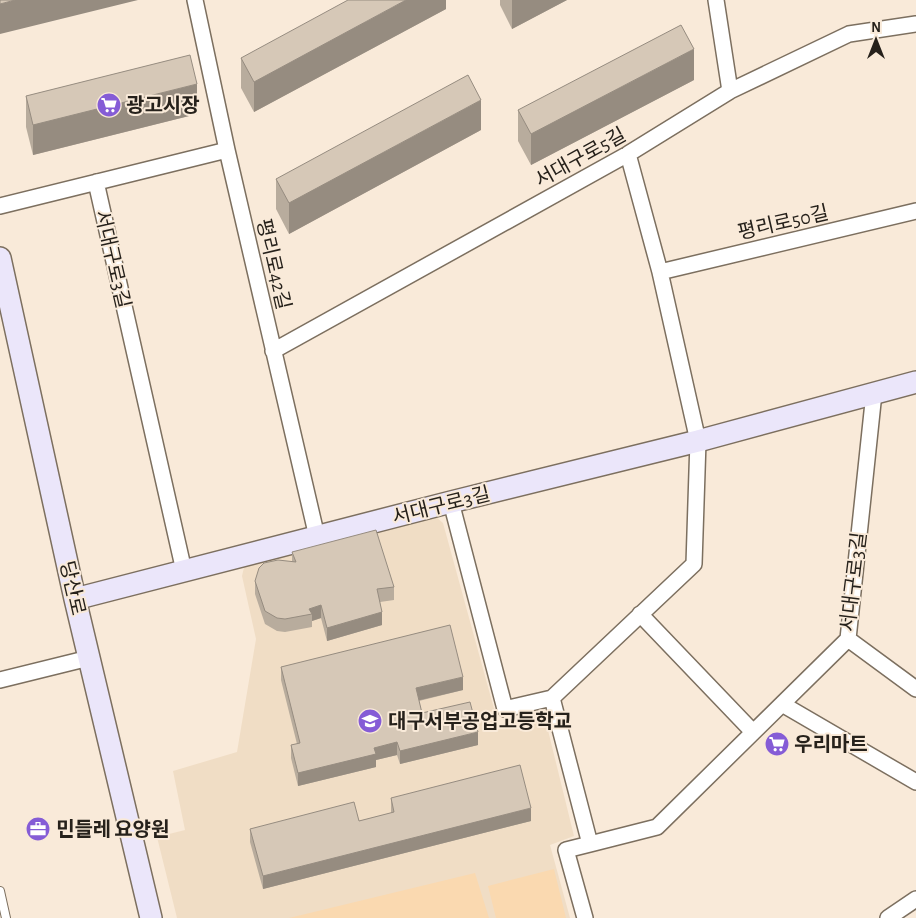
<svg xmlns="http://www.w3.org/2000/svg" width="916" height="918" viewBox="0 0 916 918" font-family="'Alegreya Sans','Noto Sans KR',sans-serif">
  <style>
    .built { fill: #f0ddc5 }
    .green { fill: #fad9b0 }
    .lines { fill: none; stroke-linecap: round; stroke-linejoin: round }
    .lane-casing { stroke: #7c6f5f; stroke-width: 10 }
    .street-casing { stroke: #7c6f5f; stroke-width: 18 }
    .secondary-casing { stroke: #7c6f5f; stroke-width: 24 }
    .lane { stroke: #fff; stroke-width: 8 }
    .street { stroke: #fff; stroke-width: 15 }
    .secondary { stroke: #ebe6fa; stroke-width: 21 }
    .wall { fill: #b8ac9d }
    .shaded-wall { fill: #968c80 }
    .building { fill: #d6c8b7; stroke: #968c80 }
    .labels { text-anchor: middle; stroke-width: 4; stroke-linejoin: round; paint-order: stroke }
    .poi-label { font-size: 20px; font-weight: bold; fill: #26211b; stroke: #f9ead9; text-anchor: start }
    .street-label { font-size: 20px; fill: #26211b; stroke: #f9ead9 }
  </style>
  <rect width="100%" height="100%" fill="#f9ead9"/>
  <path class="built" d="M435,516L443,523L499,727L544,714L574,836L550,845L570,918H177L157,837L185,830L173,771L237,752L256,639L242,576L245,563Z"/>
  <path class="green" d="M554,869L566,918H496L488,886Z
    M475,873L489,918H289Z"/>
  <g class="lines">
    <defs>
      <path id="lane" d="M0,891L6,918"/>
      <path id="street" d="M195,0L227,150L317,537
        M716,0L730,91
        M96,182L184,571
        M0,206L227,150
        M660,272L916,211
        M273,351L628,154L730,91L849,34L916,24
        M451,502L505,709L552,698
        M640,614L753,732
        M848,639L916,689
        M0,680L89,658
        M552,698L694,564L698,441L660,272L628,154
        M552,698L590,844L566,850L585,918
        M782,704L916,782
        M590,844L657,827L848,639L874,393
        M888,918L916,899"/>
      <path id="secondary" d="M0,258L75,599L151,918
        M75,599L451,502L698,441L916,382"/>
    </defs>
    <use href="#lane" class="lane-casing"/>
    <use href="#street" class="street-casing"/>
    <use href="#secondary" class="secondary-casing"/>
    <use href="#lane" class="lane"/>
    <use href="#street" class="street"/>
    <use href="#secondary" class="secondary"/>
  </g>
  <path class="wall" d="M446,0V9L254,112L241,88V58Z
    M500,0H567L512,29L500,5Z
    M694,80L531,165L518,141V110Z
    M26,96L197,114L33,155L26,127Z
    M481,130L289,234L276,209V179Z
    M292,552L394,587V600L380,602L382,625L327,641L321,618L312,621V627L285,632L277,631L265,624L255,594V581L292,562Z
    M281,667L463,690L419,701L422,713L478,745L400,764L397,755L376,760V767L298,786L291,758V745L297,744L281,680Z
    M391,798L531,821L263,889L250,842V829L359,821L391,813Z"/>
  <path class="shaded-wall" d="M15,0H138L0,34V4Z
    M406,0H446V9L254,112V82Z
    M512,0H567L512,29Z
    M694,49V80L531,165V134Z
    M197,84V114L33,155V125Z
    M481,100V130L289,234V203Z
    M321,605V618L312,621V614L309,609Z
    M382,612V625L327,641V628Z
    M463,677V690L416,701V688Z
    M478,732V745L400,764V751Z
    M397,742V755L376,760V767L298,786V773L374,748Z
    M531,808V821L263,889V876Z"/>
  <path class="building" d="M0,0H15L0,4Z
    M348,0H406L254,82L241,58Z
    M681,25L694,49L531,134L518,110Z
    M190,55L197,84L33,125L26,96Z
    M468,75L481,100L289,203L276,179Z
    M376,530L394,587L377,589L382,612L327,628L321,605L309,609L312,614L285,619L277,618L265,611L255,581L259,568L264,563L278,560L296,562L292,552Z
    M450,625L463,677L416,688L422,713L470,702L478,732L400,751L397,742L374,748L376,754L298,773L291,745L300,743L281,667Z
    M520,765L531,808L263,876L250,829L354,802L359,821L394,812L391,798Z"/>
  <defs>
    <symbol id="supermarket-disc" viewBox="-11 -11 22 22"><circle r="9.5" fill="#855cd6" stroke="#f9ead9"/><path d="M-6-5.5h2.5l.6 2H6L4.5 2H-2.5L-4.4-4H-6ZM-1.5 3.2a1.3 1.3 0 1 0 .1 0ZM3 3.2a1.3 1.3 0 1 0 .1 0Z" fill="#fff"/></symbol>
    <symbol id="school-disc" viewBox="-11 -11 22 22"><circle r="9.5" fill="#855cd6" stroke="#f9ead9"/><path d="M0-5L7-2L0 1L-7-2ZM-4 1L0 2.5L4 1V4Q0 6-4 4Z" fill="#fff"/></symbol>
    <symbol id="office-disc" viewBox="-11 -11 22 22"><circle r="9.5" fill="#855cd6" stroke="#f9ead9"/><path d="M-6-3h4V-5.5h4V-3h4V5H-6ZM-1-4.5V-3h2v-1.5ZM-6 0V1H6V0Z" fill="#fff"/></symbol>
  </defs>
  <g fill-rule="evenodd">
    <use href="#supermarket-disc" x="95" y="91" width="28" height="28"/>
    <use href="#school-disc" x="356" y="707" width="28" height="28"/>
    <use href="#supermarket-disc" x="763" y="730" width="28" height="28"/>
    <use href="#office-disc" x="24" y="815" width="28" height="28"/>
  </g>
  <g class="labels">
    <g class="poi-label">
      <text x="126" y="112">광고시장</text>
      <text x="388" y="728">대구서부공업고등학교</text>
      <text x="794" y="751">우리마트</text>
      <text x="56" y="836">민들레 요양원</text>
    </g>
    <g class="street-label">
      <text transform="translate(580 157) rotate(-29)" y="7">서대구로5길</text>
      <text transform="translate(783 222) rotate(-13)" y="7">평리로50길</text>
      <text transform="translate(113 259) rotate(77)" y="7">서대구로3길</text>
      <text transform="translate(274 264) rotate(77)" y="7">평리로42길</text>
      <text transform="translate(441 505) rotate(-14)" y="7">서대구로3길</text>
      <text transform="translate(853 582) rotate(-83)" y="7">서대구로3길</text>
      <text transform="translate(73 588) rotate(77)" y="7">당산로</text>
    </g>
  </g>
  <g transform="translate(876 40)" stroke="#f9ead9" stroke-width="4" paint-order="stroke">
  <path d="M0-4L9 19L0 12L-9 19Z" fill="#26211b"/>
  <text y="-8" font-size="14" font-weight="bold" text-anchor="middle" fill="#26211b">N</text>
  </g>
</svg>
